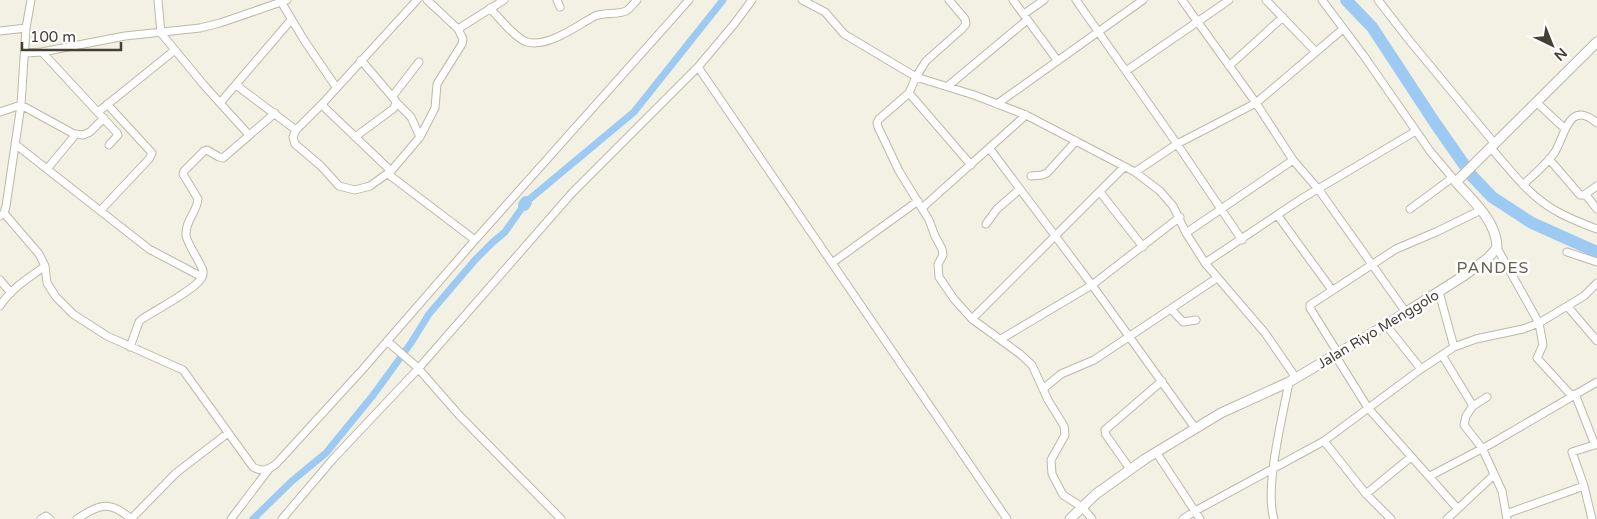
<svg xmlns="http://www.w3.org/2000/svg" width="1597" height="519" viewBox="0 0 1597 519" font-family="'Varela Round',sans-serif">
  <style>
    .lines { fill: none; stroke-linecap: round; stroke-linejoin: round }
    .canal { stroke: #9dcaf3; stroke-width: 7 }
    .river { stroke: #9dcaf3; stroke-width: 12 }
    .minor-casing { stroke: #bfb8a7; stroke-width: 9 }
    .tertiary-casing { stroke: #bfb8a7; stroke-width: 11 }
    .minor { stroke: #fff; stroke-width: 7 }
    .tertiary { stroke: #fff; stroke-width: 9 }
    .labels { text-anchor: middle; stroke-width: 5; stroke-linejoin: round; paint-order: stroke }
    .street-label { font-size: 14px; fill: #464034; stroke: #fff }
    .quarter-label { font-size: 16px; letter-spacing: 1px; fill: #695f4b; stroke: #fff }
  </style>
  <rect width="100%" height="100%" fill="#f3f0e4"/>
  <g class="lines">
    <path class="canal" d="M526,202L634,112L723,0
      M253,519L292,481L326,453L374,394L411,343L429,314L475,260L493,242L505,232L524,205"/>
    <path class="river" d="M1346,0L1372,27L1435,123L1472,176L1492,197L1532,223L1597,252
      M524,205L526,202"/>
    <defs>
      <path id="minor" d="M158,0L161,33L203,84L220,103L291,20
        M280,0L304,40L336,87
        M427,0L458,29
        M557,0L560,7
        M802,0L825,12L844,34L916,77L926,61L962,29L966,24L965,19L949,0
        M1013,0L1057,60
        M1076,0L1177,144L1242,240
        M1182,0L1256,103L1293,160L1319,190L1405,311
        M1266,0L1316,52
        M1322,0L1364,56L1430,151L1456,182
        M1378,0L1409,40L1495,144
        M490,8C498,17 516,39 527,42C548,48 578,25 595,16C605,12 617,15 626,11C630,9 634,3 637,0
        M1024,14L1044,0
        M0,31L26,28
        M42,52L117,133L118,135L109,145
        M26,53L42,52L125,36L200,28L220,23L287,0
        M1229,66L1283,17
        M698,67L1007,519
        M1126,71L1229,0
        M236,85L296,130L293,137L295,144L321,166L339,186L355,190L370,186L391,171L420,137L435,108L437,84L462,44L463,39L458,29L504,0
        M948,86L1027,20
        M909,93L971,165
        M392,97L419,62
        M395,101L411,117L420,137
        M1536,102L1564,128
        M220,103L249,135
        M997,104L1143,0
        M0,112L21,105L74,134L83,135L90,132L104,118
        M98,112L175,50
        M296,130L323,103
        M355,137L393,109L396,104L395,100L361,60
        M15,144L149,249L202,277
        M1491,148C1511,171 1530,197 1558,212C1570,219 1584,224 1597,229
        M990,149L1092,285L1195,428
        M1549,159L1580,195H1584L1597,186
        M47,169L76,134
        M391,171L324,107L323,103L417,0
        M1135,172L1177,144L1256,103L1343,29
        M388,174L475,240
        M1031,176L1042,175L1047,173L1076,141
        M1523,185C1533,175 1547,164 1555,152C1565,135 1569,99 1597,123
        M1100,192L1143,247
        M1585,194L1597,209
        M922,208L1026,115
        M1410,209L1452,178
        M100,211L149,159L152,153L107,104
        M4,213L39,254L45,266L47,283L56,297L73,314L107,336L183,370L253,467C263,473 270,469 277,463L363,369L475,240L689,0
        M0,216L4,213L6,206L21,105L26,28L31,0
        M1278,216L1332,290
        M986,224L997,209L1020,189
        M1186,233L1293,160
        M1497,248L1539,323L1543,345L1537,358L1571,395
        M1567,252L1597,262
        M832,263L918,201
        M1205,263L1301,199L1416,131
        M0,280L11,293
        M1439,292L1454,347
        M0,306C10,289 29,278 45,266
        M1568,307L1597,341
        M1171,309L1183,322L1196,320
        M972,319L1124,167
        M1386,325L1421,369
        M1001,339L1092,285L1180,217
        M387,341L417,367L459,415L561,519
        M130,347L139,322L142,319C154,311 198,288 202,277C204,273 203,269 201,266C198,259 186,241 186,235C185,221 197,212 198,199L183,174L184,171L204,151L207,150L219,157L223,158L275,113
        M1338,353L1310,308V305L1396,249L1436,232L1481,210
        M1335,355L1368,408L1458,509
        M1442,355L1473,406L1466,416L1464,425L1482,448L1502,491L1507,519
        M1043,389L1061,374L1094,360L1217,278
        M1575,394L1595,445
        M1473,406L1487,397
        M1324,441L1366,494L1391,519
        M1156,452L1200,519
        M1130,469L1106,435L1105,430L1162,381
        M1430,476L1489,445L1597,382
        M1366,494L1411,457
        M1506,514L1584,486
        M41,519L46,516L50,519
        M77,519C99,504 110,500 131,519
        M131,519L176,473L228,433
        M231,519L269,469
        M282,519L333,459L418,369L572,193L698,67L735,23L752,0
        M1092,519L1082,507L1063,495L1052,474L1051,460L1065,435L1064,426L1048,400L1032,365L1020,354L972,319L954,299L939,277L938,264L943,255L942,249L935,236L929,220L899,171L878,127L877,123L879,119L909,93L916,77L974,95L1026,115L1135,172L1160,191L1173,206L1186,233L1205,263L1265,333L1296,378
        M1183,519L1195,511L1324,441L1421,369L1454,347L1476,339L1523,329L1539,323L1584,296L1597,283
        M1274,519C1264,488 1283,415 1289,382
        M1447,519L1494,475
        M1592,519L1584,486L1572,452L1597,444"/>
      <path id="tertiary" d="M1070,519L1096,494L1145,459L1221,413L1289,382L1386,325L1465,275L1488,258L1497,248C1497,221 1472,200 1456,182L1597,42"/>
    </defs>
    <use href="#minor" class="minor-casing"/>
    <use href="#tertiary" class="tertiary-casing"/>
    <use href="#minor" class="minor"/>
    <use href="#tertiary" class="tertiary"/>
  </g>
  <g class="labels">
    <g class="street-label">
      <text transform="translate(1378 329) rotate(-31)" y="5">Jalan Riyo Menggolo</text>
    </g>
    <g class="quarter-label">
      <text x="1493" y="273">PANDES</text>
    </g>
  </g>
  <g transform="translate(1552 45) rotate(137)" stroke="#ffffff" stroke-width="4" paint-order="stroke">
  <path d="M0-4L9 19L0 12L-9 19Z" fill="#464034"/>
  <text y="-8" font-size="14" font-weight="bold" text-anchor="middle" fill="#464034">N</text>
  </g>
  <path d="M22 42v8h99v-8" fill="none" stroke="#464034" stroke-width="2.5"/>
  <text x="30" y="42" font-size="15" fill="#464034" stroke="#ffffff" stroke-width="4" paint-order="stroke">100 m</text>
</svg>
